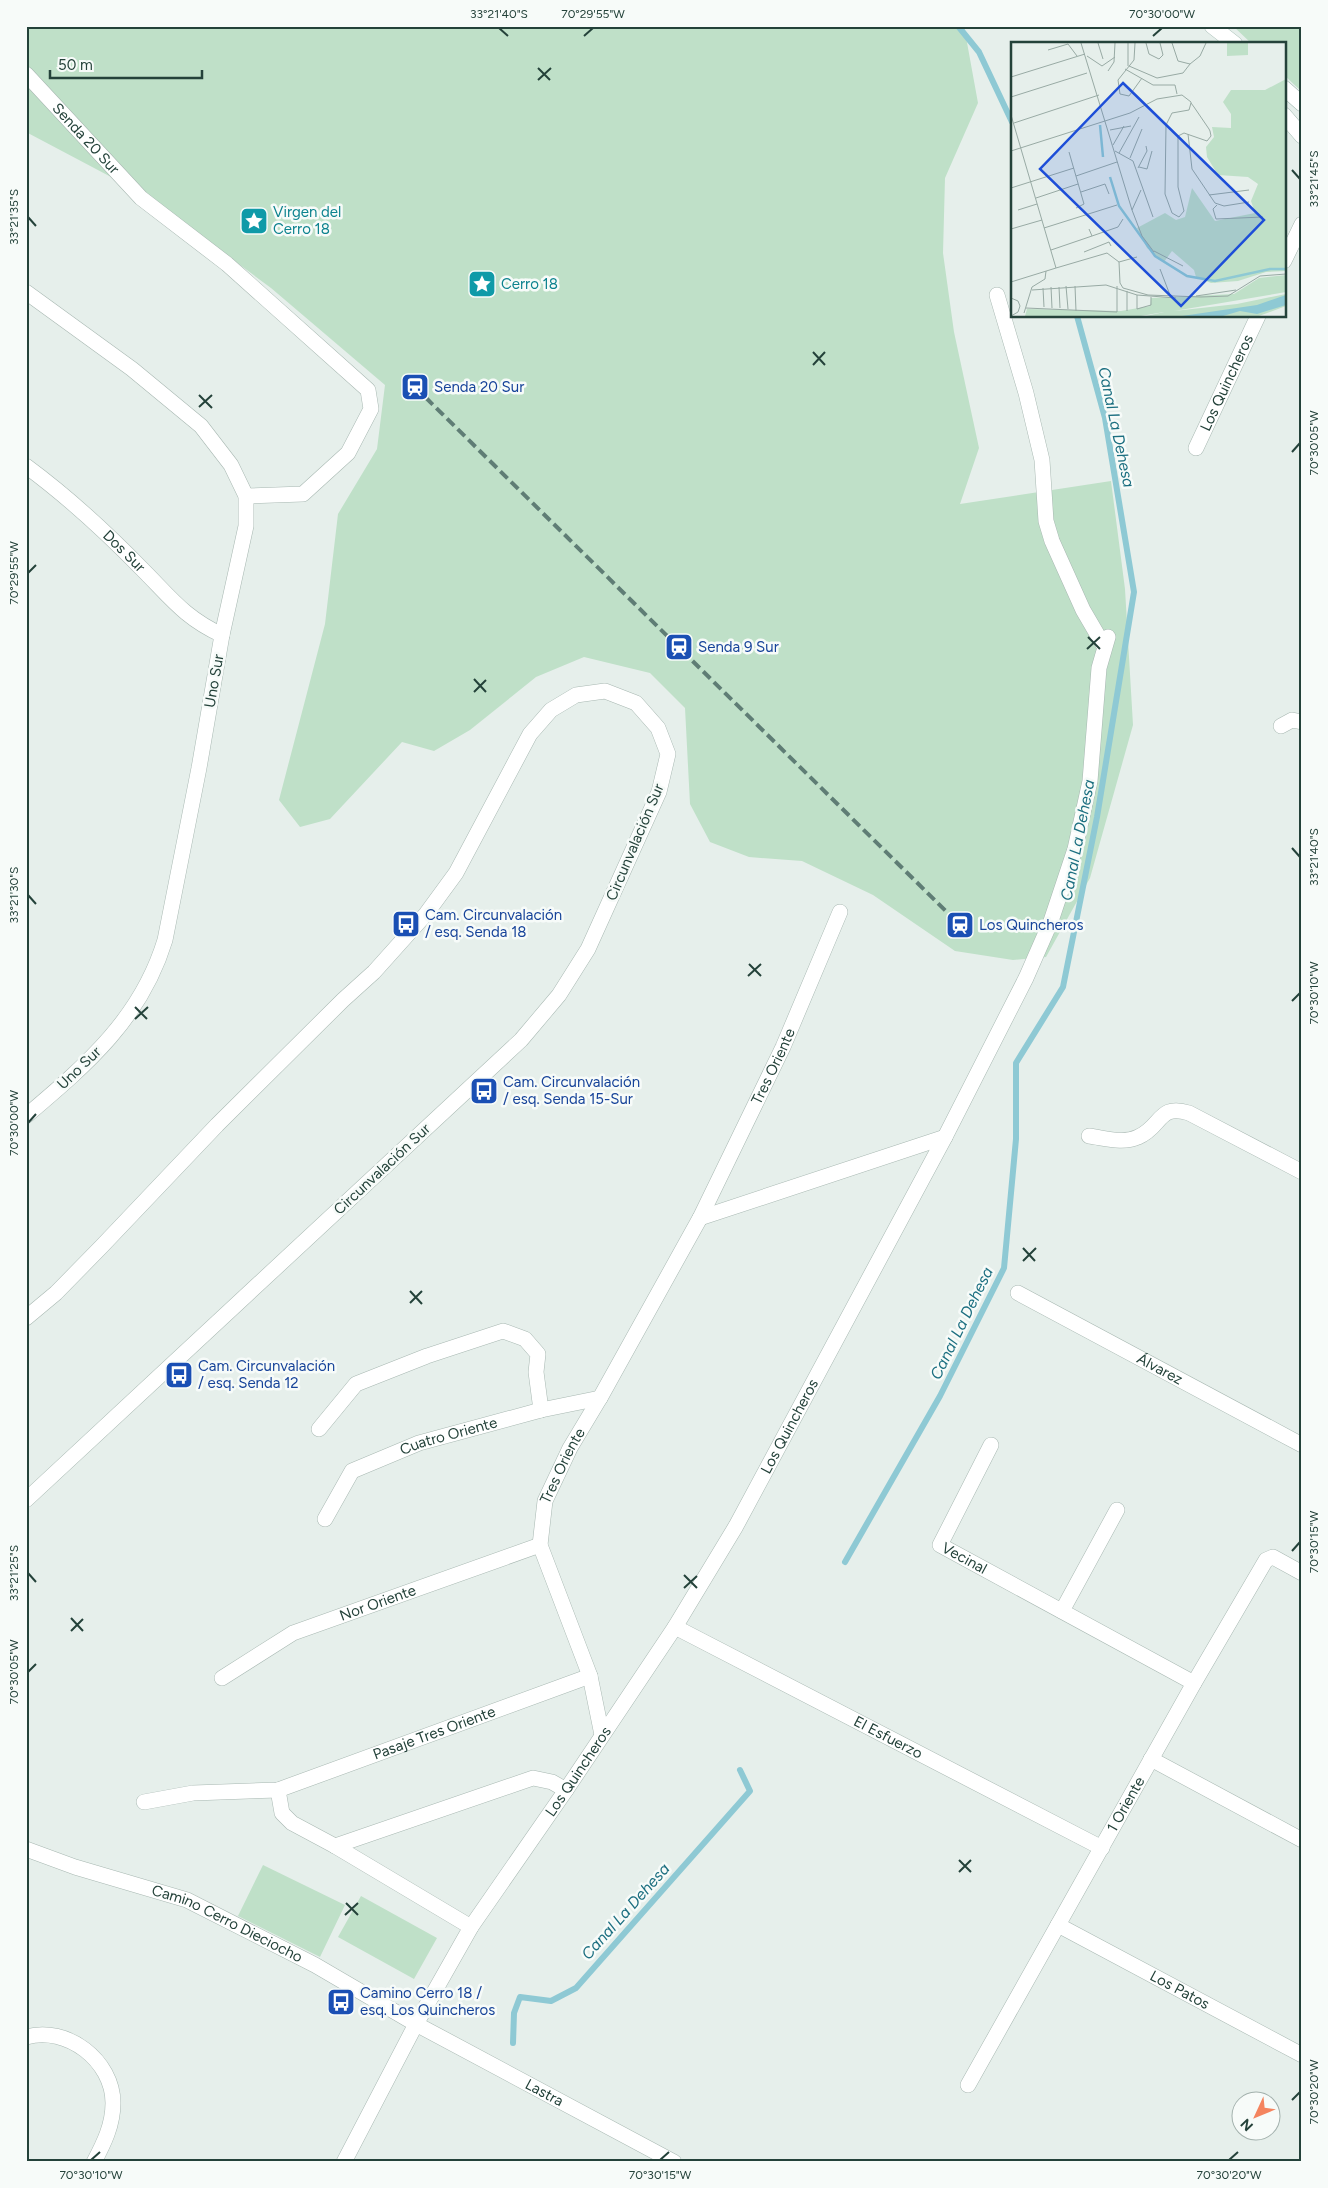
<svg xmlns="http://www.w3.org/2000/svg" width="1328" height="2188" viewBox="0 0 1328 2188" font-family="Figtree,sans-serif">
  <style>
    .green { fill: #bfe0c8 }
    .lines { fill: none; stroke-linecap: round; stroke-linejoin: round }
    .stream { stroke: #8ec9d4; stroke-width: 6 }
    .street-casing { stroke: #a8b8b2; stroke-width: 16 }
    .secondary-casing { stroke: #a4bbb3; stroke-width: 16 }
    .street { stroke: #fff; stroke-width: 15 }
    .secondary { stroke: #fff; stroke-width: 15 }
    .rail { stroke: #5f7d75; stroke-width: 4; stroke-dasharray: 10 5; stroke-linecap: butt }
    .ticks { fill: none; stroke: #24423a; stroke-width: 2 }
    .labels { text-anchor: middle; stroke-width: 5; stroke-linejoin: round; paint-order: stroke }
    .street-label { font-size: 15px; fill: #24423a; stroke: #f7fbf9 }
    .culture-label { font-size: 15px; fill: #0d838f; stroke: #f7fbf9; text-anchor: start }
    .transit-label { font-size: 15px; fill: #164399; stroke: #f7fbf9; text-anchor: start }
    .water-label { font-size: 16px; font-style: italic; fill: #1c6f80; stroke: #f7fbf9 }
    .inset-river { fill: none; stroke: #8ec9d4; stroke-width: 2.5 }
    .inset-road { fill: none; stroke: #98aaa4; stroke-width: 1 }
    .view { fill: #1d4ed8; fill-opacity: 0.15; stroke: #1d4ed8; stroke-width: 2.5 }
    .inset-edge { fill: none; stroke: #24423a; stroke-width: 2.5 }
    .neatline { fill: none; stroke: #24423a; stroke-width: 2 }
    .ticks-label { font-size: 12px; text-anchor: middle; fill: #24423a }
  </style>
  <rect width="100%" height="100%" fill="#e6efeb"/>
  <path class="green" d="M26,26H964L978,103L945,178L943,253L954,332L979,448L960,504L1111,481L1125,589L1133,725L1090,878L1046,957L1013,960L955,951L873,895L802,861L749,857L710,842L690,804L685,708L650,673L584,657L536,677L470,730L434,751L402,742L330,819L300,827L279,800L325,624L338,514L377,449L385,385L271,288L147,196L26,132Z
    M1233,26H1302V92L1284,75V44H1252Z
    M263,1865L345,1905L320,1957L238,1916Z
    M361,1896L437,1938L414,1979L338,1937Z"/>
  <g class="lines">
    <path class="stream" d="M958,26L979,52L1012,122
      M845,1562L940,1396L1004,1268L1016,1139V1063L1063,987L1097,817L1134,592L1105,418L1077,316
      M513,2043L514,2013L520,1997L551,2001L576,1988L750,1791L740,1770"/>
    <defs>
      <g id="street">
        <path id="s1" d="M26,74L141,198L227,264L368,390L371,409L348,453L303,494L246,496"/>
        <path d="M1284,261L1302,224"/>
        <path d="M26,292L132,369L201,426L231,465L246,496V526L222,635L199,768L165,940C141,1019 86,1065 26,1116"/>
        <path d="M997,295L1026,393L1042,460L1046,521L1052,541L1083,610L1104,646"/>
        <path id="s2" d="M1196,448L1258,316"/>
        <path id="s3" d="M26,466C68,497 107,533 143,570C171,598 185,618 222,635"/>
        <path d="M1281,726L1292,720L1302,722"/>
        <path d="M1089,1136C1105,1138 1123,1144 1138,1137C1162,1127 1158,1103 1189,1113L1302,1172"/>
        <path d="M700,1218L945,1137"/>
        <path id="s4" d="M1018,1293L1302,1445"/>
        <path d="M26,1318L56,1293L102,1246L217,1125L343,1000L374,972L426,914L456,873L530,734L551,710L576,695L605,691L636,703L658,728L668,754L659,792L588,949L559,995L521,1040L26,1500"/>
        <path d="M319,1429L356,1384L427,1356L503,1331L525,1339L538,1354L536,1372L541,1410"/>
        <path id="s5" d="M991,1445L940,1545L1194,1683"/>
        <path id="s6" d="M325,1519L352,1471L419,1443L541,1410L600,1398"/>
        <path d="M1062,1611L1117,1510"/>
        <path id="s7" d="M675,1627L1102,1848"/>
        <path id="s8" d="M222,1678L293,1633L540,1545"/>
        <path id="s9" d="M602,1735L590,1676L540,1545L545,1501L570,1448L600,1398L700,1218L783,1047L840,912"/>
        <path d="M1151,1759L1302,1840"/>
        <path d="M278,1790L282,1813L292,1823L335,1846L471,1927"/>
        <path id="s10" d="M144,1802L193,1793L278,1790L590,1676"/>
        <path d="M335,1846L533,1778L552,1782L566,1790"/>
        <path id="s11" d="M26,1849L75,1867L187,1900L315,1965L416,2024L674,2162"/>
        <path id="s12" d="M1058,1925L1302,2055"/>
        <path d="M26,2037C67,2025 113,2061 113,2103C113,2125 104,2143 94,2162"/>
        <path id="s13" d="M968,2085L1194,1683L1266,1560L1273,1557L1302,1573"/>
        <path id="s14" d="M344,2162L416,2024L471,1927L566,1790L675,1627L736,1526L945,1137L1026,978L1051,921L1075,849L1090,781L1099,668L1108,637"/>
      </g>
      <path id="secondary" d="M1212,26L1235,44
        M1284,88L1302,104
        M1284,115L1302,136"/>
    </defs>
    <use href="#street" class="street-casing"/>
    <use href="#secondary" class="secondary-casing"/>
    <use href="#street" class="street"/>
    <use href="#secondary" class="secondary"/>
    <path class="rail" d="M415,387L960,925"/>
  </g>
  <path class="ticks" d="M499,28L508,36M584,36L593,28M1153,36L1162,28M538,68L550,80M538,80L551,68M1292,170L1300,179M28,217L36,226M813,352L825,365M813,365L825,352M199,395L212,408M199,407L212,395M1292,452L1300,443M28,573L36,565M1088,637L1100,649M1087,649L1100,637M474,679L486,692M474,692L486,680M1292,848L1300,857M28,895L36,904M749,964L761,976M748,976L761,964M1292,1001L1300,993M135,1007L147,1019M135,1019L148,1007M28,1123L36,1114M1023,1248L1035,1261M1023,1261L1036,1248M410,1291L422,1304M410,1303L422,1291M1292,1551L1300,1542M28,1573L36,1582M684,1575L697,1588M684,1588L697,1576M71,1618L83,1631M71,1631L83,1619M28,1672L36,1664M959,1860L971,1872M959,1872L971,1860M346,1903L358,1915M345,1915L358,1903M1292,2100L1300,2092M91,2160L100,2152M660,2160L669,2152M1229,2160L1238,2152"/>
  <defs>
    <symbol id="sight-square" viewBox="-11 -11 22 22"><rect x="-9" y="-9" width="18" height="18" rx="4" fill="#0f9aa8" stroke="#f7fbf9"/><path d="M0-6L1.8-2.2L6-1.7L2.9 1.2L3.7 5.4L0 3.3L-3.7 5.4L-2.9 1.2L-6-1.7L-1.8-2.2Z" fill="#fff"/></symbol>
    <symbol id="station-square" viewBox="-11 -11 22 22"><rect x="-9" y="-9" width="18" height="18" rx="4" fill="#1a4fb4" stroke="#f7fbf9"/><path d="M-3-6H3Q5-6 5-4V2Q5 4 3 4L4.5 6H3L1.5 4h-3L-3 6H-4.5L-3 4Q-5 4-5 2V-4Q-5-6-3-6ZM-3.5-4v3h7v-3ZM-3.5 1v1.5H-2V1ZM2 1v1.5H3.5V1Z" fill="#fff"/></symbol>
    <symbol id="bus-square" viewBox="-11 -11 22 22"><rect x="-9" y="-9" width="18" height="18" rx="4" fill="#1a4fb4" stroke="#f7fbf9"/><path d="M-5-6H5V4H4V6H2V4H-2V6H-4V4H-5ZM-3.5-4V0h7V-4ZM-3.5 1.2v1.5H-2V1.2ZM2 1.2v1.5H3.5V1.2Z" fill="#fff"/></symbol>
  </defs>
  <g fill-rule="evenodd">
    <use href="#sight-square" x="238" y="205" width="32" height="32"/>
    <use href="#sight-square" x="466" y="268" width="32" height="32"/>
    <use href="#station-square" x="399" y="371" width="32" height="32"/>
    <use href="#station-square" x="663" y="631" width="32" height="32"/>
    <use href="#bus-square" x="390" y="908" width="32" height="32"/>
    <use href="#station-square" x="944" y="909" width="32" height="32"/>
    <use href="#bus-square" x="468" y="1075" width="32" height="32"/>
    <use href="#bus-square" x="163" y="1359" width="32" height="32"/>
    <use href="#bus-square" x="325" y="1986" width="32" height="32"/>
  </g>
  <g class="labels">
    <g class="street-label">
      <text dy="5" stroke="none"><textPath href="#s1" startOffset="88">Senda 20 Sur</textPath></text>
      <text dy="5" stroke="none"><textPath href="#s2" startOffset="72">Los Quincheros</textPath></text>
      <text dy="5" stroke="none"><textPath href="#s3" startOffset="130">Dos Sur</textPath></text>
      <text transform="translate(214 681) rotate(-80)" y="5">Uno Sur</text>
      <text transform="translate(635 842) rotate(-67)" y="5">Circunvalación Sur</text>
      <text dy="5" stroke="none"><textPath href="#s9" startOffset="736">Tres Oriente</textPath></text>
      <text transform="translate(79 1068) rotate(-44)" y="5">Uno Sur</text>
      <text transform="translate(382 1169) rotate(-43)" y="5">Circunvalación Sur</text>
      <text dy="5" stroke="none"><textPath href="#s4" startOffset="161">Álvarez</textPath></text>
      <text dy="5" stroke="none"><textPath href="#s14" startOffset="861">Los Quincheros</textPath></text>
      <text dy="5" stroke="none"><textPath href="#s6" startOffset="158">Cuatro Oriente</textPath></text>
      <text dy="5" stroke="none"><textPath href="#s9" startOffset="284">Tres Oriente</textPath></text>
      <text dy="5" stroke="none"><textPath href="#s5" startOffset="140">Vecinal</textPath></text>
      <text dy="5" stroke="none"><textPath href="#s8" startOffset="174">Nor Oriente</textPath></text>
      <text dy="5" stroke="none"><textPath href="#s10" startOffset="301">Pasaje Tres Oriente</textPath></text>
      <text dy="5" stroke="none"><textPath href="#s7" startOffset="240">El Esfuerzo</textPath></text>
      <text dy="5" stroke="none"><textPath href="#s14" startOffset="456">Los Quincheros</textPath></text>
      <text dy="5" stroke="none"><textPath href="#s13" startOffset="322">1 Oriente</textPath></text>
      <text dy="5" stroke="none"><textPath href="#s11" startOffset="215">Camino Cerro Dieciocho</textPath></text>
      <text dy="5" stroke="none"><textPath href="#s12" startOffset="138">Los Patos</textPath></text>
      <text dy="5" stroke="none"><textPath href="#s11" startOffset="575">Lastra</textPath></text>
    </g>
    <g class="culture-label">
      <text x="273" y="217">Virgen del<tspan x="273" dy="17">Cerro 18</tspan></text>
      <text x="501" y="289">Cerro 18</text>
    </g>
    <g class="transit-label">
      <text x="434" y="392">Senda 20 Sur</text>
      <text x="698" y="652">Senda 9 Sur</text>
      <text x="425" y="920">Cam. Circunvalación<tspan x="425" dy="17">/ esq. Senda 18</tspan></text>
      <text x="979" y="930">Los Quincheros</text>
      <text x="503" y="1087">Cam. Circunvalación<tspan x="503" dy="17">/ esq. Senda 15-Sur</tspan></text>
      <text x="198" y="1371">Cam. Circunvalación<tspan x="198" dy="17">/ esq. Senda 12</tspan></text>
      <text x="360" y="1998">Camino Cerro 18 /<tspan x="360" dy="17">esq. Los Quincheros</tspan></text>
    </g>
    <g class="water-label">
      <text transform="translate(1117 427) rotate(78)" y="6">Canal La Dehesa</text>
      <text transform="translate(1077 840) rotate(-79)" y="6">Canal La Dehesa</text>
      <text transform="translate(961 1323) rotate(-64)" y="6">Canal La Dehesa</text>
      <text transform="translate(625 1911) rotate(-48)" y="6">Canal La Dehesa</text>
    </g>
  </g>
  <g transform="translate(1011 42)">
    <rect width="275" height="275" fill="#e6efeb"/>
    <path d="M216,1H237V13L216,14ZM275,37V229L255,230L227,239L200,241L185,235L183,228L161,209L153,220L136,206L126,186L154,171L165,178L174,175L181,146L204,179L244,171L240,159L247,142L237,135L207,133L196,115L195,105L203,95L201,85L220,86V72L212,60L220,48H254ZM275,233V250L163,269L226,262L275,252V264L248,274H135L153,270L130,274H14L16,267L110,269L139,264L140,256L223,252L248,236Z" fill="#bfe0c8"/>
    <path d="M275,253V263L246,272L229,269L212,274H171L246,263Z" fill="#8ec9d4"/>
    <path class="inset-river" d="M89,83L92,115M99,135L108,164L144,214L176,234L204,239L259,227H275"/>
    <path class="inset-road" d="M70,1L121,168L131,194L143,210M87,1L92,17M124,1L123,18L107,38L109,52L118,54L131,36M135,1L138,12L148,17L152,13L149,1M161,1L167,19L179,22L189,14L195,1M37,8L57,2L66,14M76,14L91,24L104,15M117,24V1M118,24L146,36L172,31L179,22M114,27L142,43H164L166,52M97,29L103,20L104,1M0,35L74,12M0,55L76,31M0,73L45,226L0,240M3,81L88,53M99,88L120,84M177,92L181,127L204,161L213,164L238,160M102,103L113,84M0,109L119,71L146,57L171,53L180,60V61L183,65L198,87L199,89L200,94L196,99L173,91L167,94V145L173,169L168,175L161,171L154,152L155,83L161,71L178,68L180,61M104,109L122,119L142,175M58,110L73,162L65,166M108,111L128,75M119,116L131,87M128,125L136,127L141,109M127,126L136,109L135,104M65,134L106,120M0,146L63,126M70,150L94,142L98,152M198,153L238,148M25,156L67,142M206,163L202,167L205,177L252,175M7,168L26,162M121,168L130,148M33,186L106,163M0,187L31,178M81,194L107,185L112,177M40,208L81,194L78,187M143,209L172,224M73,210L98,200L100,204M108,220L126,215M45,226L96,211L108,220L109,241L112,246L137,253L190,255L217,254L249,234L275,232M149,227L159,253M55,244L57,267M64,244L65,269M40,245L41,266M48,245L49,266M32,246L33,265M21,248L95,243L126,253L165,256M126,253V267L140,263V255M185,254L225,248M0,256L7,259L9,264L7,270L0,274M15,266L106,270V244M116,269V249M13,271L21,245L34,237L35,229"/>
    <path class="view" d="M112,41L253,178L170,264L29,127Z"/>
    <rect width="275" height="275" class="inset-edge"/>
  </g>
  <rect width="1328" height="2188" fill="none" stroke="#f7fbf9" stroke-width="55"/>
  <g transform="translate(1256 2116) rotate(226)"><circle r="24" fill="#f7fbf9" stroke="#a3b1ad"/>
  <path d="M0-4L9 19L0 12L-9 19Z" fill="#f4845f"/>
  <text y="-8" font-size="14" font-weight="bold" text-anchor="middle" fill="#24423a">N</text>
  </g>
  <path d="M50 70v8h152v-8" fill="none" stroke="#24423a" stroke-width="2.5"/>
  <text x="58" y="70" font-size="15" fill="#24423a" stroke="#f7fbf9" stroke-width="4" paint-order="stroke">50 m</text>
  <rect x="28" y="28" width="1272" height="2132" class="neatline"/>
  <g class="ticks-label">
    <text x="499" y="18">33°21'40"S</text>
    <text x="593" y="18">70°29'55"W</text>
    <text x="1162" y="18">70°30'00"W</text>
    <text transform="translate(1314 179) rotate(-90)" y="4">33°21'45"S</text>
    <text transform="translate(14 217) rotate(-90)" y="4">33°21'35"S</text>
    <text transform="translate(1314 443) rotate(-90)" y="4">70°30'05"W</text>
    <text transform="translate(14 573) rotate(-90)" y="4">70°29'55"W</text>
    <text transform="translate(1314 857) rotate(-90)" y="4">33°21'40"S</text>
    <text transform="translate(14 895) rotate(-90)" y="4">33°21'30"S</text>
    <text transform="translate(1314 993) rotate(-90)" y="4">70°30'10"W</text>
    <text transform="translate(14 1123) rotate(-90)" y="4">70°30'00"W</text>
    <text transform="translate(1314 1542) rotate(-90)" y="4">70°30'15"W</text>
    <text transform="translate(14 1573) rotate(-90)" y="4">33°21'25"S</text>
    <text transform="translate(14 1672) rotate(-90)" y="4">70°30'05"W</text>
    <text transform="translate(1314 2092) rotate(-90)" y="4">70°30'20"W</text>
    <text x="91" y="2179">70°30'10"W</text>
    <text x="660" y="2179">70°30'15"W</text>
    <text x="1229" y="2179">70°30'20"W</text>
  </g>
</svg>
